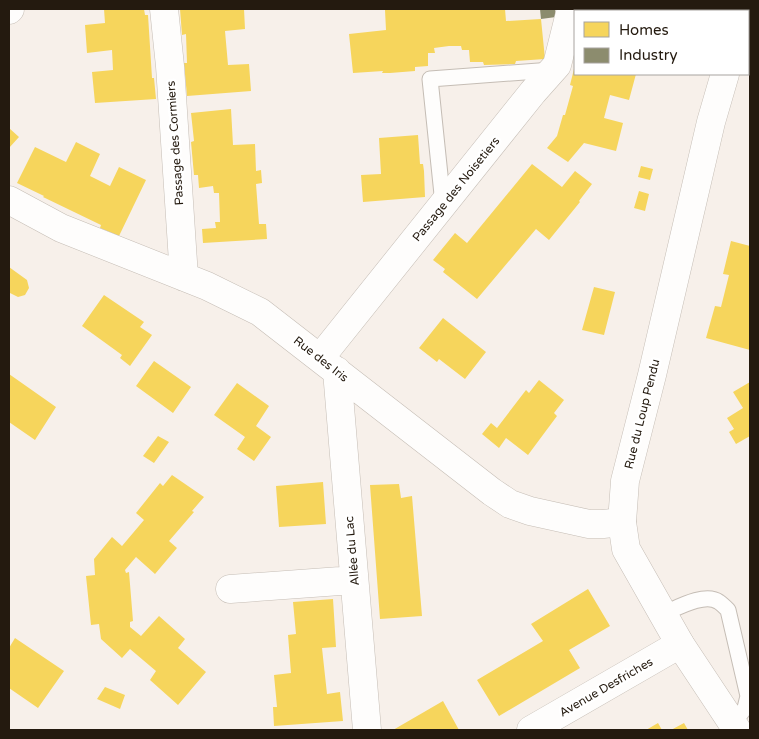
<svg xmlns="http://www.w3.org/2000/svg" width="759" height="739" viewBox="0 0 759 739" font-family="'Varela Round',sans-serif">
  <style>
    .homes { fill: #f6d55c }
    .industry { fill: #8c8c6e }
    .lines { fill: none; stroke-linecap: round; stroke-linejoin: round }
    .service-casing { stroke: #c5bdb5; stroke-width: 17 }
    .minor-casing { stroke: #c5bdb5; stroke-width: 29 }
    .tertiary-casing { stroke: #c5bdb5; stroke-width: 29 }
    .service { stroke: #fefdfc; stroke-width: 15 }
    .minor { stroke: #fefdfc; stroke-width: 28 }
    .tertiary { stroke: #fefdfc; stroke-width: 28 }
    .labels { text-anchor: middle; stroke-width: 5; stroke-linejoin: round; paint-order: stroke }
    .street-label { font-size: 12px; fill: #241a0f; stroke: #fff }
  </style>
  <rect width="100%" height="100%" fill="#f7f0ea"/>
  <path class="homes" d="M104,9H144L145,15H148L152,78H154L156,99L95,103L92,72L113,70L112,50L87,53L85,25L105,23Z
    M180,9H244L245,29L225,31L228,65L249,64L251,91L187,96L184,63H187L186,34L182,35Z
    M398,9H505L506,21L541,19L545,59L516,61L515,64L484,65L483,62H470L469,50H462L461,46H449L434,48L435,53H428V66L415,67V71L390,73H382L383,71L353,73L349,34L386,30L385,10Z
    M596,9H637V11H595Z
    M575,65V74H636L629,100L610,95L604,118L623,123L616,151L584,143L568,162L547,148L557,136L563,115H565L573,86L570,85Z
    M231,109L233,145L255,144L256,171L261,170L262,183L256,184L259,224H266L267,239L203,243L202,229L216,228L215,222H220L219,193H214L213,186L199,188L198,175H194L191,142L194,141L191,113Z
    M9,128L19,137L9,148Z
    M418,135L420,164H423L424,171L425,197L363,202L361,175L381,174L379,138Z
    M76,142L100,154L90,176L110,186L119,167L146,180L119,236L100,228L101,225L43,197L44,196L17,183L35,147L66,162Z
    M532,164L562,187L575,171L592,184L579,201L580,202L549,240L536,229L477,299L443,272L445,269L433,260L455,233L467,243Z
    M641,166L653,169L650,180L638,177Z
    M639,191L649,194L645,211L634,208Z
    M731,241L750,246V350L706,338L715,306L721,307L729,275L723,274Z
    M9,267L27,280L29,288L25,295L18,297L10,293L9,295Z
    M594,287L615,292L604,335L582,330Z
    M104,295L144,322L140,327L152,335L130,366L120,358L122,355L82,326Z
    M443,318L486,352L465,379L439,359L437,362L419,348Z
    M154,361L191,387L173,413L136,386Z
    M9,374L56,407L35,440L9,422Z
    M539,380L564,400L554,413L557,416L528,455L506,438L499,448L482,434L491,423L497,428L526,390L529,393Z
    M750,382V436L736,444L729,432L734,429L727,418L743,408L733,392Z
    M237,383L269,406L256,426L271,437L254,461L237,449L245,437L214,415Z
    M158,436L169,442L154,463L143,456Z
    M172,475L204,497L192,511L194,512L169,541L177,548L155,574L136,557L125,570L126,573L129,572L133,621L130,622V627L141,636L159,616L185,639L178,648L206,672L178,705L150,680L156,671L130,649L122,658L101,639L99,624L91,625L86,576L95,575L94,559L112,537L122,546L144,520L136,513L160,483L163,486Z
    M323,482L326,524L279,527L276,486Z
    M399,484L401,498L412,496L422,616L380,619L370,485Z
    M588,589L610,626L569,650L580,668L499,716L477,680L543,641L531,624Z
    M333,599L336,647L322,648L327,694L340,692L343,721L274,726L273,707H277L274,675L291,673L288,635L296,634L293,602Z
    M15,638L64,671L38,708L9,688V648Z
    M105,687L125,695L120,709L97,699Z
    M443,701L459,730H393Z
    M658,723L662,730H646Z
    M684,723L688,730H671Z"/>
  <path class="industry" d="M540,9H555L556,17L541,19Z"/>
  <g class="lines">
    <defs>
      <path id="service" d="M443,204L430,79L552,70
        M663,614C677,608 705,592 719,602C722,604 725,607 728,610L748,696L745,708L733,724"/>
      <path id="minor" d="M164,9L170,66L184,277
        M9,10L10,9
        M9,200L61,228L207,286L260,312L492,492L510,504L530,511L589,524H603L622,522
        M320,358L533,92L557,65L571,9
        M337,371L367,730
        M230,589L354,580
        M531,730L680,644"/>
      <path id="tertiary" d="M743,11L744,9
        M725,74L711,122L652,375L625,481L622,522L626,549L680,644L737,730"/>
    </defs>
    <use href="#service" class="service-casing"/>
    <use href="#minor" class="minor-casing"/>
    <use href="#tertiary" class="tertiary-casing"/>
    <use href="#service" class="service"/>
    <use href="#minor" class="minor"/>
    <use href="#tertiary" class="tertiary"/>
  </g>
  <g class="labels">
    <g class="street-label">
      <text transform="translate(175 143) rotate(-94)" y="4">Passage des Cormiers</text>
      <text transform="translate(456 189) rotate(-51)" y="4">Passage des Noisetiers</text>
      <text transform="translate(321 359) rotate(38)" y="4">Rue des Iris</text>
      <text transform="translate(642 414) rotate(-76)" y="4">Rue du Loup Pendu</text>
      <text transform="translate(352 551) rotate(-95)" y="4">Allée du Lac</text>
      <text transform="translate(606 687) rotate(-30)" y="4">Avenue Desfriches</text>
    </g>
  </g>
  <rect width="759" height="739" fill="none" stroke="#241a0f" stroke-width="20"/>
  <rect x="574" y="10" width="175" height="65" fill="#ffffff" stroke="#a7a39f"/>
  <rect x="584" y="22" width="25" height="15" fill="#f6d55c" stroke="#a7a39f"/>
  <text x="619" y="35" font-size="15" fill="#241a0f">Homes</text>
  <rect x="584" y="48" width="25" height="15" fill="#8c8c6e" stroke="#a7a39f"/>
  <text x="619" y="60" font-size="15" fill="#241a0f">Industry</text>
</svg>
